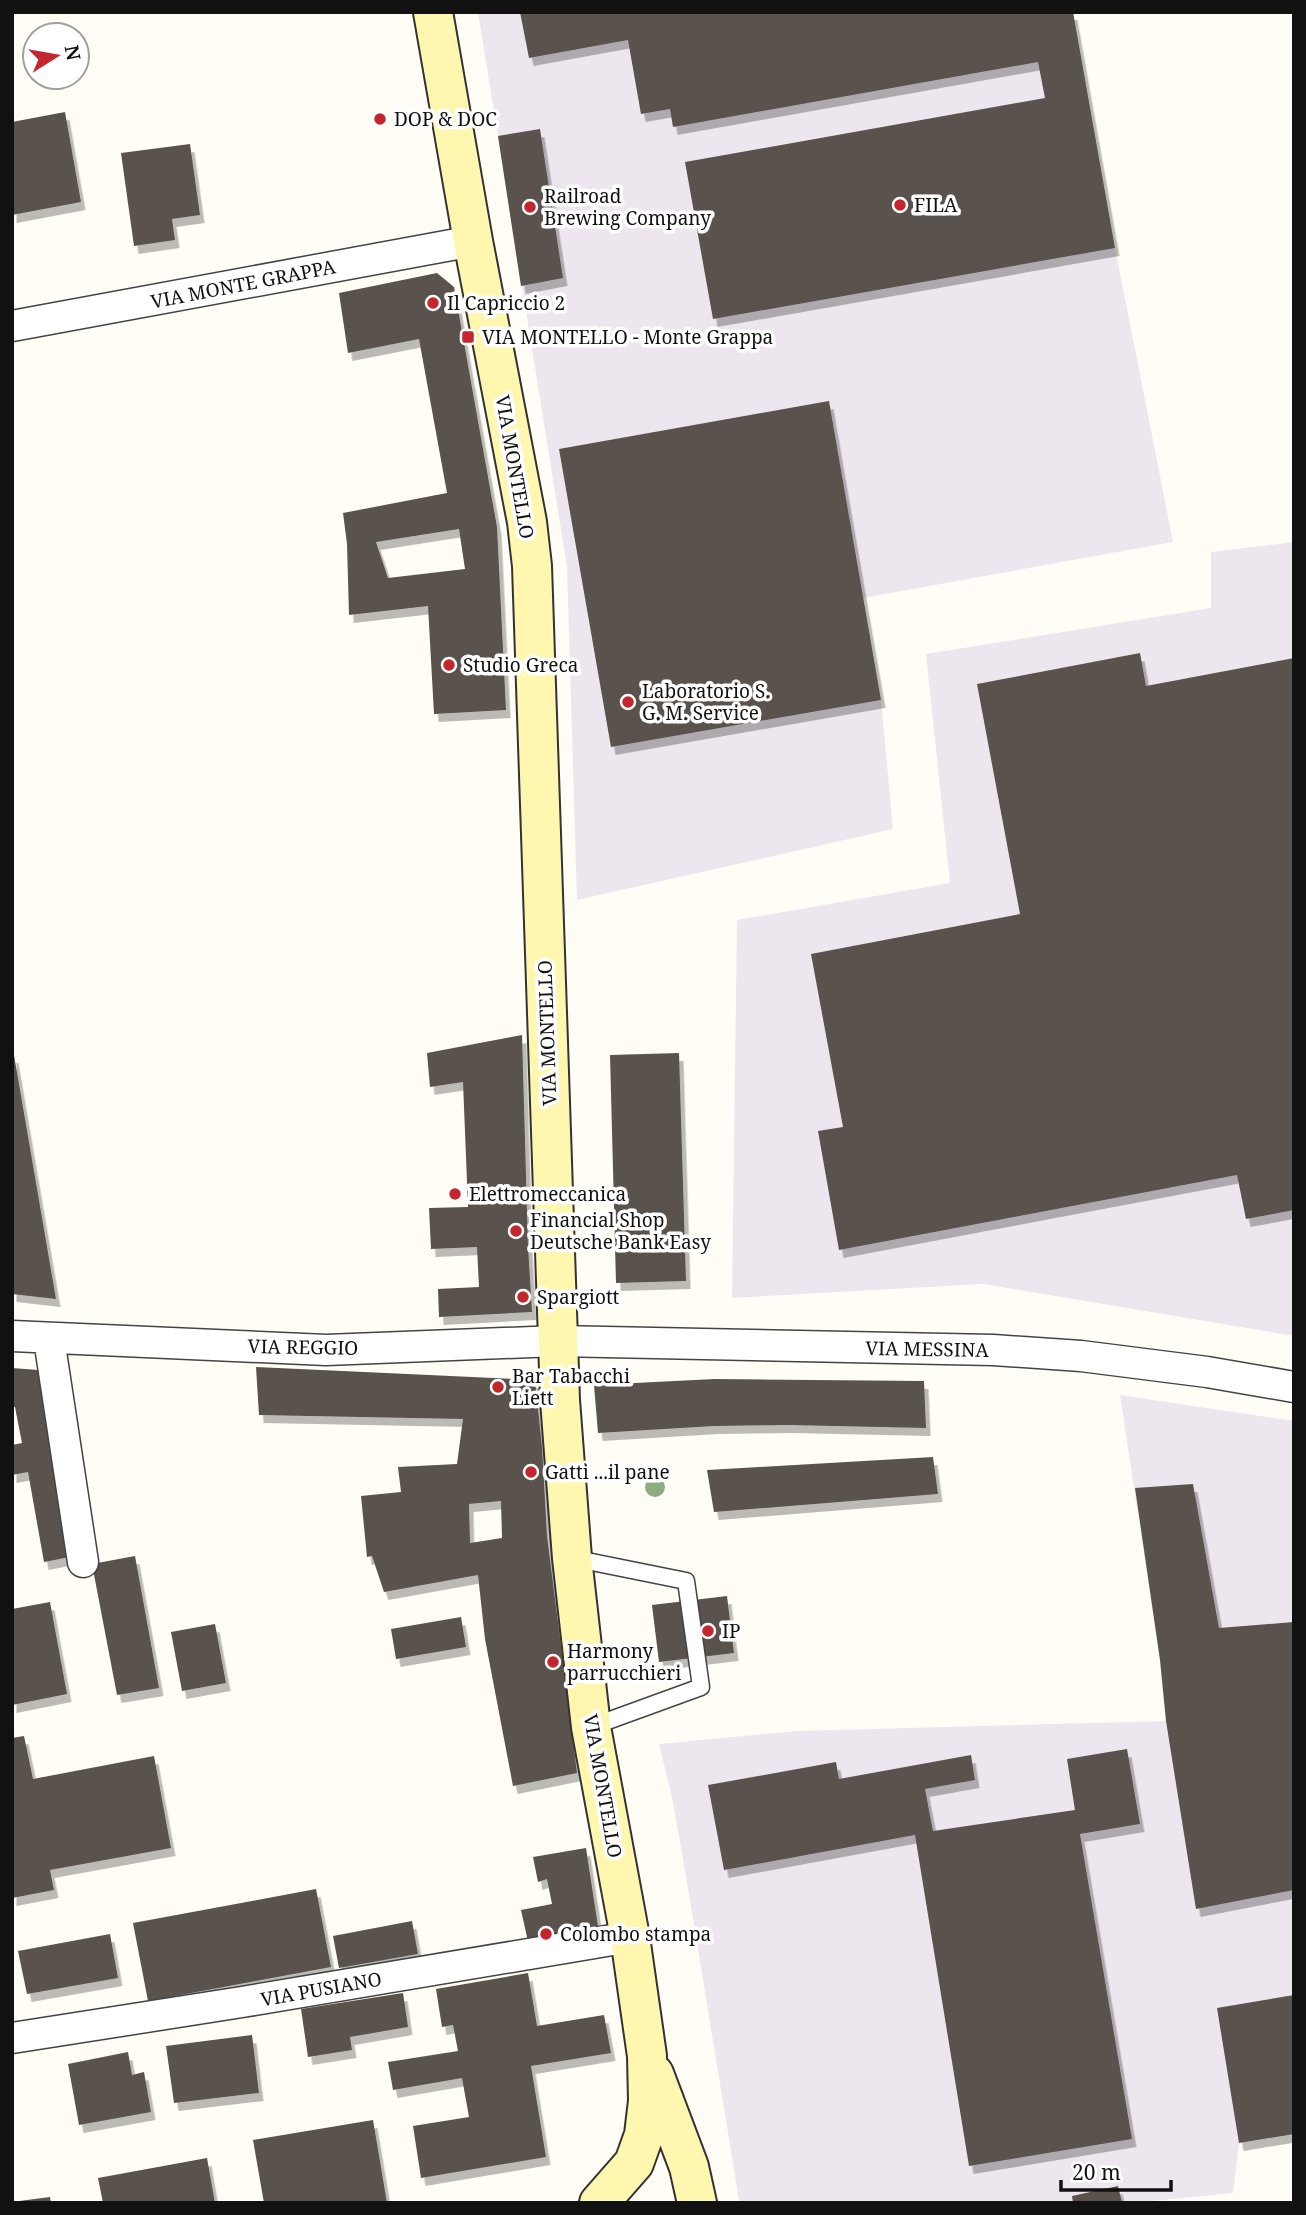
<svg xmlns="http://www.w3.org/2000/svg" width="1306" height="2215" viewBox="0 0 1306 2215" font-family="'Noto Serif',serif">
  <style>
    .industrial { fill: #eee6ef }
    .building { fill: #5a524d; fill-rule: evenodd; filter: url(#shadow) }
    .lines { fill: none; stroke-linecap: round; stroke-linejoin: round }
    .lane-casing { stroke: #444; stroke-width: 19 }
    .street-casing { stroke: #444; stroke-width: 33 }
    .secondary-casing { stroke: #333; stroke-width: 42 }
    .lane { stroke: #fff; stroke-width: 16 }
    .street { stroke: #fff; stroke-width: 30 }
    .secondary { stroke: #fff6b0; stroke-width: 38 }
    .tree { fill: #8dad7f }
    .poi-dot { fill: #c4262e; stroke: #fff; stroke-width: 2.5 }
    .labels { text-anchor: middle; stroke-width: 7; stroke-linejoin: round; paint-order: stroke }
    .poi-label { font-size: 19px; fill: #111; stroke: #fff; text-anchor: start }
    .street-label { font-size: 19px; fill: #111; stroke: #fff }
  </style>
  <defs>
    <filter id="shadow"><feDropShadow dx="4.5" dy="8" stdDeviation="0" flood-color="#0004"/></filter>
  </defs>
  <rect width="100%" height="100%" fill="#fffdf5"/>
  <path class="industrial" d="M478,12H1073L1115,248L1173,542L863,598L881,700L893,829L577,900L567,567Z
    M1294,542V1336L983,1284L732,1298L737,920L950,883L926,654L1211,608V552Z
    M1120,1395L1294,1421V2134L1239,2143L1233,2193L1132,2203H741L739,2200L687,1882L672,1797L659,1744L797,1731L1166,1721L1160,1660Z"/>
  <path class="building" d="M520,12H1073L1115,248L713,319L685,162L1045,98L1038,62L673,127L670,109L641,114L628,40L529,58Z
    M65,112L81,202L12,215V122Z
    M540,129L563,278L521,286L498,136Z
    M190,144L200,215L172,219L175,240L134,246L121,153Z
    M437,273L454,287L497,527L506,710L434,714L428,606L349,615L347,544L343,513L447,493L419,339L348,353L339,293ZM459,529L465,569L388,578L376,542Z
    M829,401L881,700L611,747L559,449Z
    M1140,653L1146,686L1294,658V1210L1246,1219L1237,1175L839,1250L818,1131L843,1127L811,954L1020,914L977,684Z
    M522,1035L528,1246L532,1312L439,1317L438,1289L479,1287L477,1247L431,1249L429,1208L468,1207L463,1082L430,1087L427,1053Z
    M679,1053L686,1281L616,1283L610,1055Z
    M12,1055H14L56,1299L12,1294Z
    M256,1367L535,1380L542,1447L547,1536L577,1773L513,1786L485,1639L478,1575L384,1592L372,1556L367,1557L361,1496L401,1492L398,1467L457,1464L463,1419L259,1415ZM501,1501L502,1538L470,1543L469,1504Z
    M12,1368L38,1370L42,1376L75,1556L44,1562L28,1472L12,1475V1445L22,1443L15,1407H12Z
    M715,1379L924,1381L926,1428L788,1425L714,1426L598,1433L594,1385Z
    M933,1457L938,1494L714,1512L707,1470Z
    M1193,1484L1219,1628L1294,1622V1890L1196,1909L1166,1721L1160,1660L1135,1488Z
    M135,1556L159,1688L117,1695L92,1564Z
    M727,1596L734,1653L659,1662L652,1605Z
    M50,1602L67,1694L12,1705V1609Z
    M461,1617L466,1647L396,1659L391,1629Z
    M215,1624L226,1683L182,1691L171,1632Z
    M24,1736L33,1779L154,1756L171,1848L50,1870L54,1890L12,1898V1738Z
    M1127,1749L1140,1824L1080,1834L1132,2139L969,2166L915,1835L724,1870L708,1785L836,1762L839,1779L971,1755L975,1780L925,1789L933,1831L1075,1810L1067,1759Z
    M586,1848L599,1933L529,1946L521,1910L552,1904L547,1879L538,1882L533,1857Z
    M316,1889L331,1967L148,2001L133,1923Z
    M412,1921L418,1954L339,1968L333,1936Z
    M110,1934L118,1978L27,1994L18,1951Z
    M528,1973L537,2026L604,2015L611,2053L531,2066L546,2157L421,2178L413,2126L469,2117L462,2078L393,2090L388,2062L458,2051L453,2025L442,2027L436,1989Z
    M403,1993L408,2027L350,2037L352,2050L308,2057L301,2009Z
    M1294,1995V2134L1239,2143L1217,2008Z
    M252,2035L259,2093L174,2103L166,2046Z
    M128,2052L132,2075L144,2072L151,2112L79,2125L68,2064Z
    M373,2120L387,2203H264L253,2140Z
    M207,2158L215,2203H103L98,2178Z
    M1118,2186L1122,2203H1073L1072,2196Z
    M50,2197L51,2203H19V2201Z"/>
  <g class="lines">
    <defs>
      <path id="lane" d="M572,1558L686,1581L701,1687L591,1727"/>
      <path id="street" d="M12,326L473,241
        M12,1336L326,1350L557,1341L993,1350L1081,1356L1207,1372L1294,1387
        M49,1339L83,1562
        M12,2038L242,2002L630,1937"/>
      <path id="secondary" d="M433,12L473,241L527,522L532,566L560,1400L572,1558L591,1727L630,1937L647,2056L648,2101L644,2135L634,2163L599,2203
        M654,2074L689,2167L697,2203"/>
    </defs>
    <use href="#lane" class="lane-casing"/>
    <use href="#street" class="street-casing"/>
    <use href="#secondary" class="secondary-casing"/>
    <use href="#lane" class="lane"/>
    <use href="#street" class="street"/>
    <use href="#secondary" class="secondary"/>
  </g>
  <circle class="tree" cx="655" cy="1487" r="10"/>
  <g class="poi-dot">
    <circle cx="380" cy="119" r="7"/>
    <circle cx="900" cy="205" r="7"/>
    <circle cx="530" cy="207" r="7"/>
    <circle cx="433" cy="303" r="7"/>
    <rect x="461" y="330" width="14" height="14" rx="3.5"/>
    <circle cx="449" cy="665" r="7"/>
    <circle cx="628" cy="702" r="7"/>
    <circle cx="455" cy="1194" r="7"/>
    <circle cx="516" cy="1231" r="7"/>
    <circle cx="523" cy="1297" r="7"/>
    <circle cx="498" cy="1387" r="7"/>
    <circle cx="531" cy="1472" r="7"/>
    <circle cx="708" cy="1631" r="7"/>
    <circle cx="553" cy="1662" r="7"/>
    <circle cx="546" cy="1934" r="7"/>
  </g>
  <g class="labels">
    <g class="poi-label">
      <text x="394" y="126">DOP &amp; DOC</text>
      <text x="544" y="203">Railroad<tspan x="544" dy="22">Brewing Company</tspan></text>
      <text x="914" y="212">FILA</text>
      <text x="447" y="310">Il Capriccio 2</text>
      <text x="482" y="344">VIA MONTELLO ‐ Monte Grappa</text>
      <text x="463" y="672">Studio Greca</text>
      <text x="642" y="698">Laboratorio S.<tspan x="642" dy="22">G. M. Service</tspan></text>
      <text x="469" y="1201">Elettromeccanica</text>
      <text x="530" y="1227">Financial Shop<tspan x="530" dy="22">Deutsche Bank Easy</tspan></text>
      <text x="537" y="1304">Spargiott</text>
      <text x="512" y="1383">Bar Tabacchi<tspan x="512" dy="22">Liett</tspan></text>
      <text x="545" y="1479">Gatti ...il pane</text>
      <text x="722" y="1638">IP</text>
      <text x="567" y="1658">Harmony<tspan x="567" dy="22">parrucchieri</tspan></text>
      <text x="560" y="1941">Colombo stampa</text>
    </g>
    <g class="street-label">
      <text transform="translate(243 284) rotate(-11)" y="7">VIA MONTE GRAPPA</text>
      <text transform="translate(515 467) rotate(80)" y="7">VIA MONTELLO</text>
      <text transform="translate(547 1033) rotate(-92)" y="7">VIA MONTELLO</text>
      <text transform="translate(303 1347) rotate(1)" y="7">VIA REGGIO</text>
      <text transform="translate(927 1349) rotate(1)" y="7">VIA MESSINA</text>
      <text transform="translate(603 1786) rotate(80)" y="7">VIA MONTELLO</text>
      <text transform="translate(321 1989) rotate(-10)" y="7">VIA PUSIANO</text>
    </g>
  </g>
  <rect width="1306" height="2215" fill="none" stroke="#111111" stroke-width="28"/>
  <g transform="translate(56 56) rotate(79)"><circle r="33" fill="#ffffff" stroke="#a0a0a0" stroke-width="2"/>
  <path d="M0-5L12 26L0 18L-12 26Z" fill="#c4262e"/>
  <text y="-10" font-size="19" font-weight="bold" text-anchor="middle" fill="#111111">N</text>
  </g>
  <path d="M1061 2180v10h110v-10" fill="none" stroke="#111111" stroke-width="3.5"/>
  <text x="1072" y="2180" font-size="21" fill="#111111" stroke="#ffffff" stroke-width="5" paint-order="stroke">20 m</text>
</svg>
